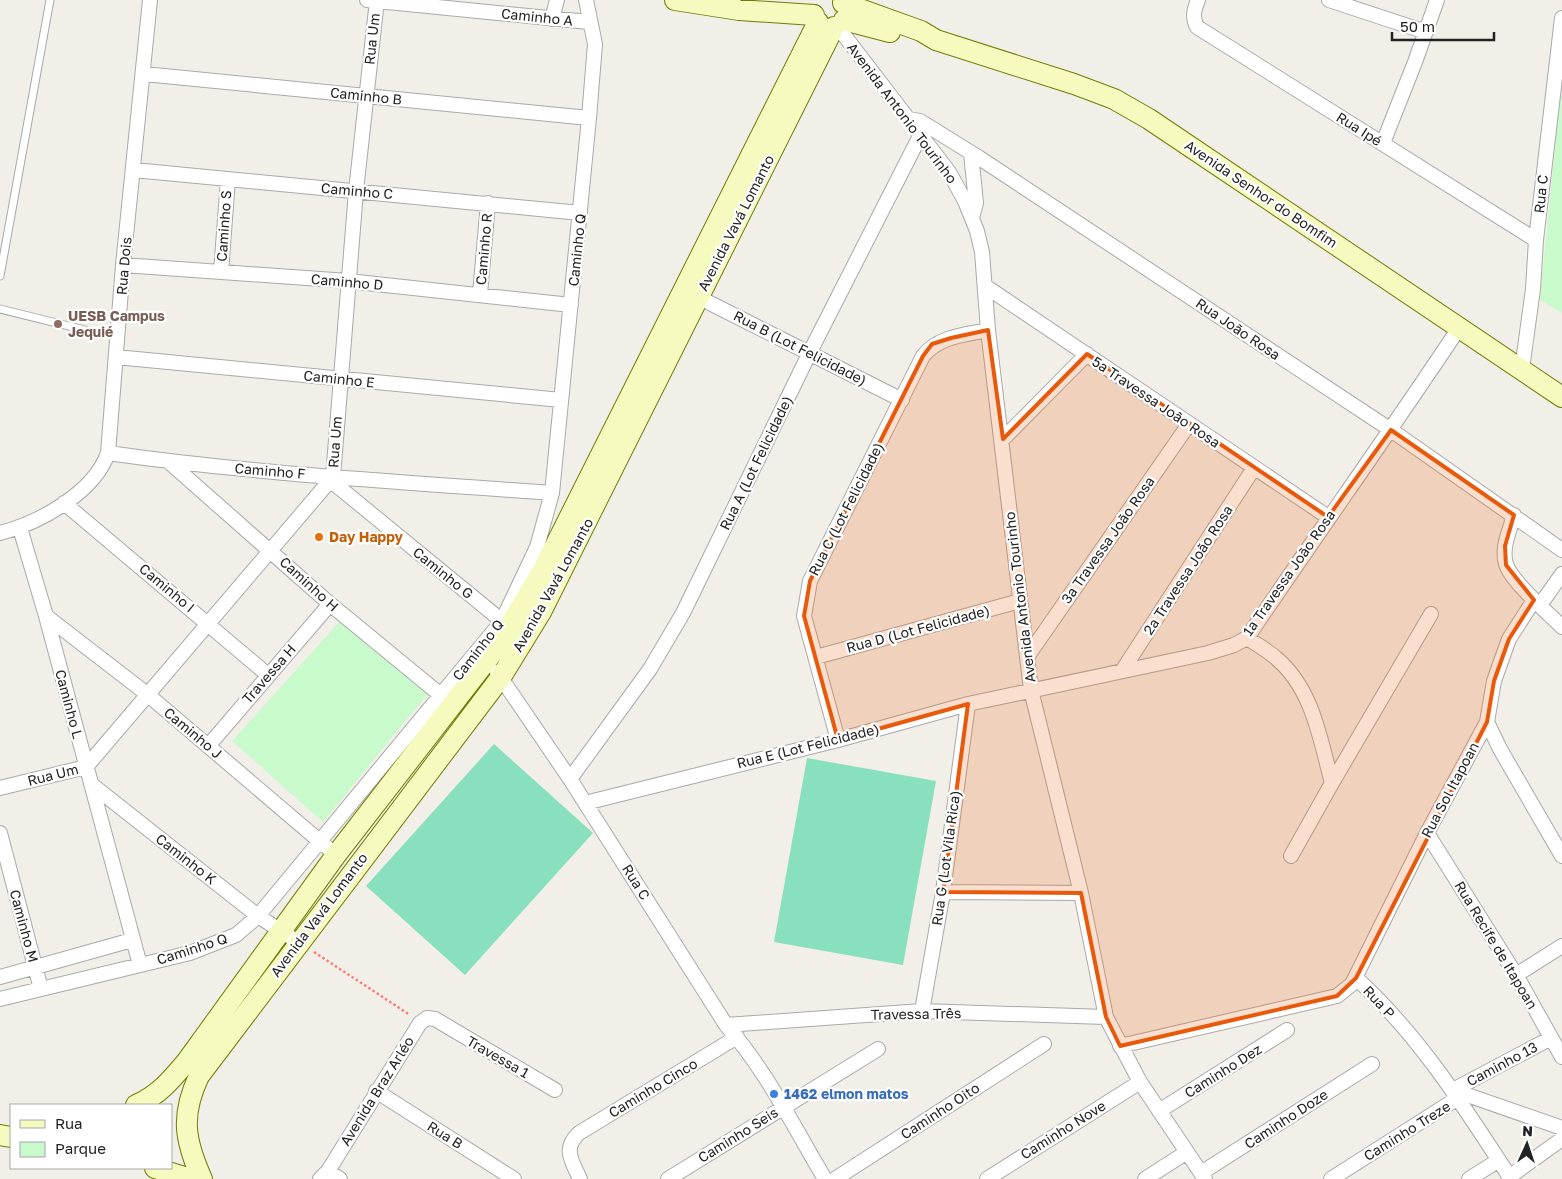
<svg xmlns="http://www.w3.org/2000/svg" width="1562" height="1179" viewBox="0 0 1562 1179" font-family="'Golos Text',sans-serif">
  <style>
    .park { fill: #c8facc }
    .pitch { fill: #88e0be }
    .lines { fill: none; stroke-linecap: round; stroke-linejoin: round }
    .lane-casing { stroke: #a9a9a9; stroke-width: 9 }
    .street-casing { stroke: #a9a9a9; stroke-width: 16 }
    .secondary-casing { stroke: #707d05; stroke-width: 22 }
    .path { stroke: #fa8072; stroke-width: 2.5; stroke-dasharray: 2.5 2.5; stroke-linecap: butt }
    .lane { stroke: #fff; stroke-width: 7 }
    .street { stroke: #fff; stroke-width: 14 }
    .secondary { stroke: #f7fabf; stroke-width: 20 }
    .marked { fill: #e8590c; fill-opacity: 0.2; stroke: #e8590c; stroke-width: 4; stroke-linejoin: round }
    .education-dot { fill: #8d6e63; stroke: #fff; stroke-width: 2 }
    .food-dot { fill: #e8710a; stroke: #fff; stroke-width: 2 }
    .shop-dot { fill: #3f7fe0; stroke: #fff; stroke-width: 2 }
    .labels { text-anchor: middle; stroke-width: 4.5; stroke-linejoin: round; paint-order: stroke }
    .street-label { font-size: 14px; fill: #222; stroke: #fff }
    .education-label { font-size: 14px; font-weight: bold; fill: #785e54; stroke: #fff; text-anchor: start }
    .food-label { font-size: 14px; font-weight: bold; fill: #c56008; stroke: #fff; text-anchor: start }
    .shop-label { font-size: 14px; font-weight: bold; fill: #366cbe; stroke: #fff; text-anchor: start }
  </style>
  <rect width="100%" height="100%" fill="#f2efe9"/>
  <path class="park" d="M1562,95V313L1540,300L1560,96Z
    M342,619L430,691L323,822L232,741Z"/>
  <path class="pitch" d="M494,744L593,833L465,975L366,886Z
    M807,758L936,781L903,965L774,942Z"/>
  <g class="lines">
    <defs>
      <path id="lane" d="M0,276L50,0
        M0,309L85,330"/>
      <path id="street" d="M367,0L589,22
        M1198,0C1194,10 1192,17 1197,27L1536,240
        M1329,0L1426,32
        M552,19L557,0
        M837,26L949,172L965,201L977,231L982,252L988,330L1031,690L1081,893L1106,1017L1140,1082L1205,1179
        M144,74L589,118
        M909,119L920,121L978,157L1391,430L1562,550
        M1383,143L1415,62L1437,0
        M971,153L976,203L972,218
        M134,170L580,213
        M123,265L348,281L571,305
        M221,272L228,179
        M985,286L1328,517
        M480,294L488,203
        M698,297L902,400
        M116,357L561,400
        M1522,369L1533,289L1536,240L1562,18
        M1003,439L1087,354
        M108,453C255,474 404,482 552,493
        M169,462L330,604L448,701
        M330,480L507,625
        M64,503L268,675
        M1514,515C1510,530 1501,548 1506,564C1510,580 1549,614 1562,627
        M20,528L46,616L140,965
        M0,533C39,523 94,493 108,453L123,265L150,0
        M1540,605L1562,574
        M46,616L147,694L336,855
        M1247,638C1256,644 1267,650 1276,658C1313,689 1320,739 1332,783
        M816,657L1020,601
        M1027,657L1189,424
        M1122,671L1254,468
        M497,672L570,779L726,1025C766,1070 794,1127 825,1179
        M1487,722L1500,749L1562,856
        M838,740L804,616L810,581L923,356C939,336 965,335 988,330
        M209,745L330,604
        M570,779L650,669L683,613L810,352L921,134
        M91,784L258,916L298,942
        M0,788L86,767L333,477L356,191L377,0
        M585,803L838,740L968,704L1208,653L1234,645L1247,638C1317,534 1390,432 1459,328
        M0,833L41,989
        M1427,833L1516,975L1562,1057
        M1291,856L1332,783L1431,614
        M943,892L1081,893
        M1516,975L1562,946
        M0,977L132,940
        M1356,978C1419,1035 1465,1108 1511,1179
        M0,999L190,953L236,935L258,916L502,621L537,547L552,493L589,118L595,44L586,0
        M922,1011L943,892L968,704
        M726,1025L922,1011L1106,1017
        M1120,1046L1337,996L1352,984L1427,833L1487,722L1494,681L1509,639L1534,600
        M1453,1090L1562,1128
        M1453,1090L1551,1038
        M376,1091L514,1179
        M1159,1111L1287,1030
        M328,1171L340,1179
        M1201,1173L1372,1064
        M1509,1177L1562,1139
        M320,1179L328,1171L420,1023L427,1018L435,1019L555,1090
        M580,1179C572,1161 562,1149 579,1133L737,1037
        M668,1179L878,1049
        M835,1179L1044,1044
        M987,1179L1140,1082
        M1145,1179L1187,1152
        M1331,1179L1458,1098
        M1469,1179L1499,1160"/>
      <path id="secondary" d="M675,0L739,10L814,15
        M843,3L921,31L936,40L1074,84L1114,99L1149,119L1562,397
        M844,20L890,32
        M136,1105C158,1096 172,1079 187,1061L336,855L497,647L543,570L818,22
        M0,1135L11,1137
        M155,1168L191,1179
        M202,1179C185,1141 180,1116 199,1076L501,677L541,612L834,27"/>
    </defs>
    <use href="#lane" class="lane-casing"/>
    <use href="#street" class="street-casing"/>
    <use href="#secondary" class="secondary-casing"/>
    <path class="path" d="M314,952L410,1015"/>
    <use href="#lane" class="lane"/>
    <use href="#street" class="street"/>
    <use href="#secondary" class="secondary"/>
  </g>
  <path class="marked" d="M988,330L1003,439L1087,354L1328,517L1391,430L1514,515L1505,546L1506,565L1534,600L1509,639L1494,681L1487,722L1356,978L1337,996L1120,1046L1106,1017L1081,893L943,892L968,704L838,740L804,616L810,581L923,356L932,344L951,338Z"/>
  <circle class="education-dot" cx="58" cy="324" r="5"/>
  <circle class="food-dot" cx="319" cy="537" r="5"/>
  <circle class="shop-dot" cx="774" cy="1094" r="5"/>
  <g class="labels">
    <g class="street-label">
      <text transform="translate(537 17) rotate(6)" y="5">Caminho A</text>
      <text transform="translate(372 39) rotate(-84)" y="5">Rua Um</text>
      <text transform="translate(366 96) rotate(6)" y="5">Caminho B</text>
      <text transform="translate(902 113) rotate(53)" y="5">Avenida Antonio Tourinho</text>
      <text transform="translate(1359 129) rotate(32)" y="5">Rua Ipé</text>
      <text transform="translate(357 191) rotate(5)" y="5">Caminho C</text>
      <text transform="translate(1261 194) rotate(34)" y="5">Avenida Senhor do Bomfim</text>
      <text transform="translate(1541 194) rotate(-84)" y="5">Rua C</text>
      <text transform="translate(736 223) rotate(-63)" y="5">Avenida Vavá Lomanto</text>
      <text transform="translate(224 226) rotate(-86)" y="5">Caminho S</text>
      <text transform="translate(484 249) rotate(-85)" y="5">Caminho R</text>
      <text transform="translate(577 250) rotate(-84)" y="5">Caminho Q</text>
      <text transform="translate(124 266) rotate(-85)" y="5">Rua Dois</text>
      <text transform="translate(347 282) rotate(5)" y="5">Caminho D</text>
      <text transform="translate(1238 329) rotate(34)" y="5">Rua João Rosa</text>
      <text transform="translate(800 348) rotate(27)" y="5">Rua B (Lot Felicidade)</text>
      <text transform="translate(339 379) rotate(6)" y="5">Caminho E</text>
      <text transform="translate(1156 402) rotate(34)" y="5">5ª Travessa João Rosa</text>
      <text transform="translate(335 442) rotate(-86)" y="5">Rua Um</text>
      <text transform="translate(756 463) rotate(-64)" y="5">Rua A (Lot Felicidade)</text>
      <text transform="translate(270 471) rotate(5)" y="5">Caminho F</text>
      <text transform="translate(846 509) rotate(-63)" y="5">Rua C (Lot Felicidade)</text>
      <text transform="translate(1108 540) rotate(-55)" y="5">3ª Travessa João Rosa</text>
      <text transform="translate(1188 570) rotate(-57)" y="5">2ª Travessa João Rosa</text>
      <text transform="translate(443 573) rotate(39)" y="5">Caminho G</text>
      <text transform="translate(1289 573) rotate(-55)" y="5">1ª Travessa João Rosa</text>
      <text transform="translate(309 584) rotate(42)" y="5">Caminho H</text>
      <text transform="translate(553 585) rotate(-61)" y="5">Avenida Vavá Lomanto</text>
      <text transform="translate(167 588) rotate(40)" y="5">Caminho I</text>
      <text transform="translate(1020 597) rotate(-97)" y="5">Avenida Antonio Tourinho</text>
      <text transform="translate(918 629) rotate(-15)" y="5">Rua D (Lot Felicidade)</text>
      <text transform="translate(478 650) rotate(-52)" y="5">Caminho Q</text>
      <text transform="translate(269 674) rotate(-49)" y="5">Travessa H</text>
      <text transform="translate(69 704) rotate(75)" y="5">Caminho L</text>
      <text transform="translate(193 733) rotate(40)" y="5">Caminho J</text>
      <text transform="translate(808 746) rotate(-14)" y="5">Rua E (Lot Felicidade)</text>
      <text transform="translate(53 775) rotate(-14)" y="5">Rua Um</text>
      <text transform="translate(1450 790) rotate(-62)" y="5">Rua Sol Itapoan</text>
      <text transform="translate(946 858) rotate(-82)" y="5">Rua G (Lot Vila Rica)</text>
      <text transform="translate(186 859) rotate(38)" y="5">Caminho K</text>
      <text transform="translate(636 882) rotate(58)" y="5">Rua C</text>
      <text transform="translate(319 915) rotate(-53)" y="5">Avenida Vavá Lomanto</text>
      <text transform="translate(24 926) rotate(75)" y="5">Caminho M</text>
      <text transform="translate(1496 945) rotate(59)" y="5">Rua Recife de Itapoan</text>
      <text transform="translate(192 949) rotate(-18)" y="5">Caminho Q</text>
      <text transform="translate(1379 1002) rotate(47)" y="5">Rua P</text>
      <text transform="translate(916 1014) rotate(-1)" y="5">Travessa Três</text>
      <text transform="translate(498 1057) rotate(30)" y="5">Travessa 1</text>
      <text transform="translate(1502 1064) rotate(-28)" y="5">Caminho 13</text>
      <text transform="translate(1223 1071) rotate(-32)" y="5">Caminho Dez</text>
      <text transform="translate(653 1088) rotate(-31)" y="5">Caminho Cinco</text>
      <text transform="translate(377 1091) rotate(-58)" y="5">Avenida Braz Arléo</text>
      <text transform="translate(940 1111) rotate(-33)" y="5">Caminho Oito</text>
      <text transform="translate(1286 1119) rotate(-33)" y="5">Caminho Doze</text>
      <text transform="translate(1063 1130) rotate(-32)" y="5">Caminho Nove</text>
      <text transform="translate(1407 1131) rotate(-32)" y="5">Caminho Treze</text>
      <text transform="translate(445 1135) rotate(32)" y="5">Rua B</text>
      <text transform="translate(738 1135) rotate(-32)" y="5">Caminho Seis</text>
    </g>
    <g class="education-label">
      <text x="68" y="321">UESB Campus<tspan x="68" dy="16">Jequié</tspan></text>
    </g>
    <g class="food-label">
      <text x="329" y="542">Day Happy</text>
    </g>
    <g class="shop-label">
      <text x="784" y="1099">1462 elmon matos</text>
    </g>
  </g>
  <rect x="10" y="1104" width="162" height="65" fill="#ffffff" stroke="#a7a7a7"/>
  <rect x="20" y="1120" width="25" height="8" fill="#f7fabf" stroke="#a7a7a7"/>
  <text x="55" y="1129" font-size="15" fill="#222222">Rua</text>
  <rect x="20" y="1142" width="25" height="15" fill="#c8facc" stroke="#a7a7a7"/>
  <text x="55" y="1154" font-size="15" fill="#222222">Parque</text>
  <g transform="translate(1527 1144) rotate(3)" stroke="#ffffff" stroke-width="4" paint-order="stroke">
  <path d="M0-4L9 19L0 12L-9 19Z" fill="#222222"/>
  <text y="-8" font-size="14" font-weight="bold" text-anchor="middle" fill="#222222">N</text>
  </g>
  <path d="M1392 32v8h102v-8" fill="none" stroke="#222222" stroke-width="2.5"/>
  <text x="1400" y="32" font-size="15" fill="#222222" stroke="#ffffff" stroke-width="4" paint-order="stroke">50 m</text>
</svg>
